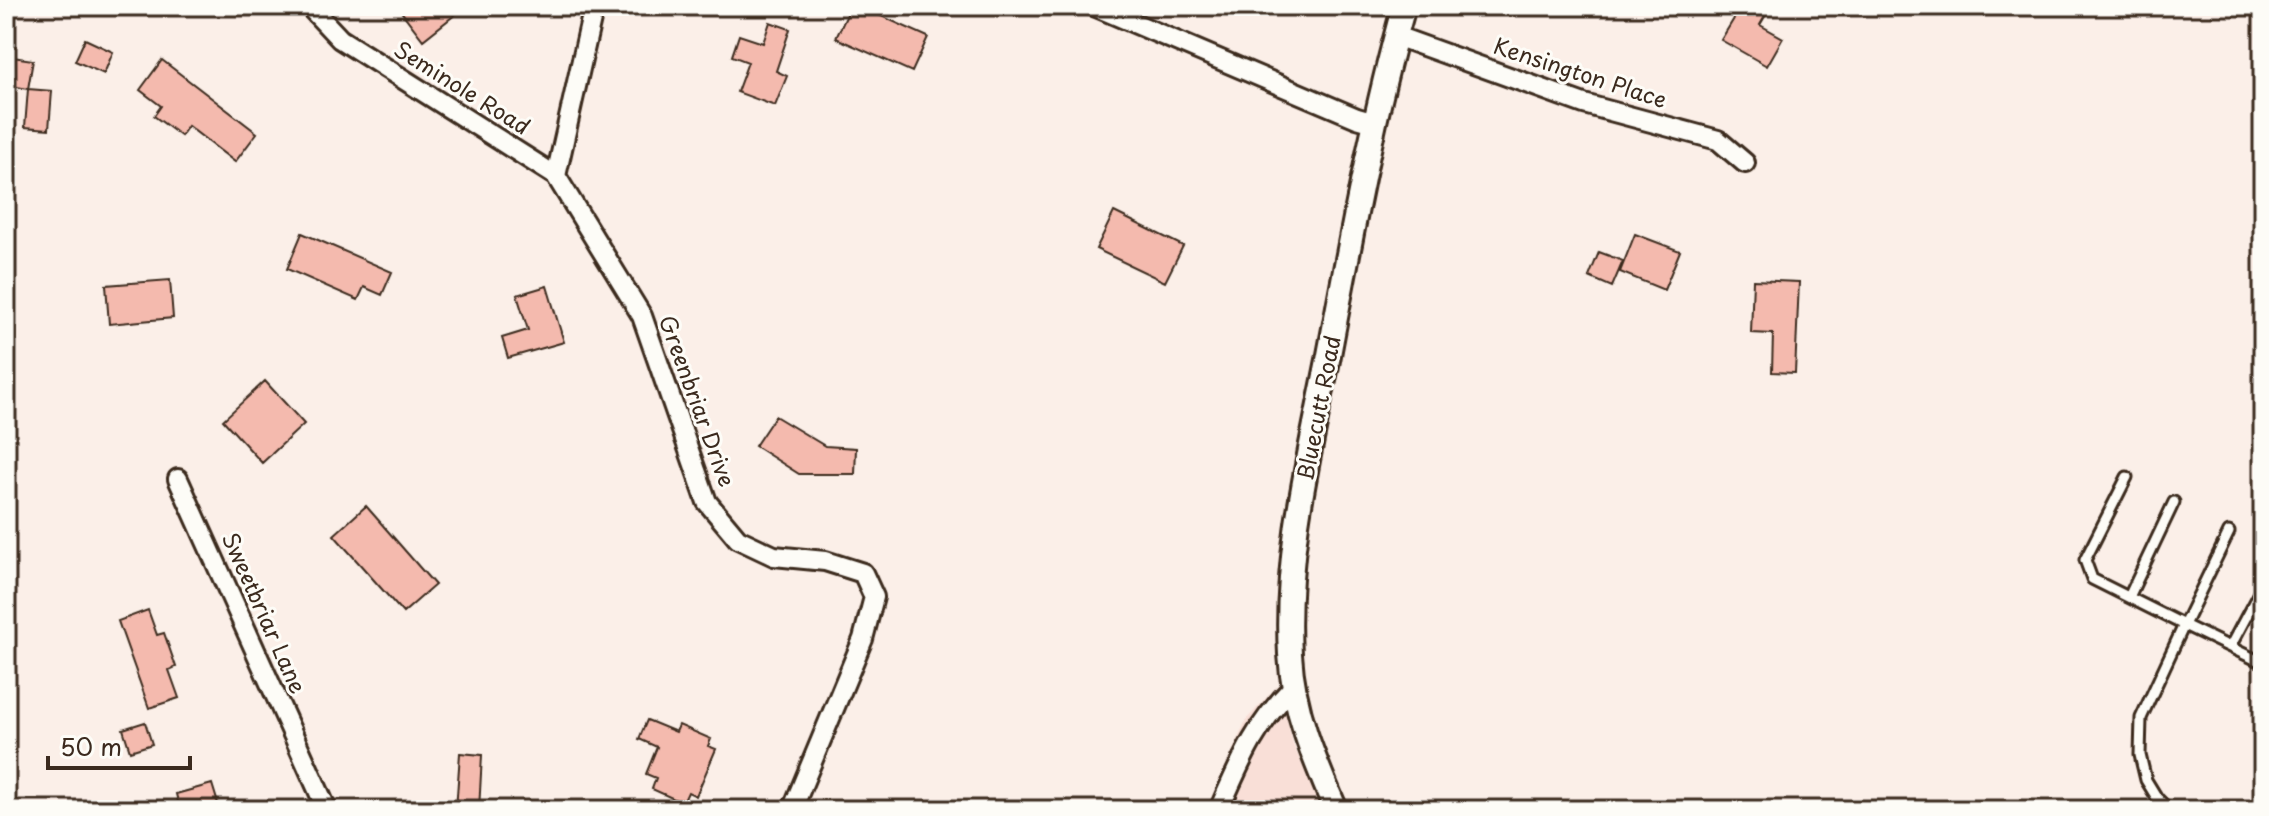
<svg xmlns="http://www.w3.org/2000/svg" width="2269" height="816" viewBox="0 0 2269 816" font-family="'Playpen Sans',sans-serif">
  <style>
    .built { fill: #f9dfd7 }
    .building { fill: #f4baae; stroke: #3b2a1e; stroke-width: 2 }
    .lines { fill: none; stroke-linecap: round; stroke-linejoin: round }
    .service-casing { stroke: #3b2a1e; stroke-width: 15 }
    .minor-casing { stroke: #3b2a1e; stroke-width: 24 }
    .tertiary-casing { stroke: #3b2a1e; stroke-width: 28 }
    .service { stroke: #fdfcf7; stroke-width: 9 }
    .minor { stroke: #fdfcf7; stroke-width: 18 }
    .tertiary { stroke: #fdfcf7; stroke-width: 22 }
    .labels { text-anchor: middle; stroke-width: 6; stroke-linejoin: round; paint-order: stroke }
    .street-label { font-size: 22px; fill: #3b2a1e; stroke: #fdfcf7 }
  </style>
  <rect width="100%" height="100%" fill="#fbefe8"/>
  <filter id="ink" filterUnits="userSpaceOnUse"><feTurbulence type="fractalNoise" baseFrequency=".0125" numOctaves="2"/><feDisplacementMap in="SourceGraphic" scale="16" xChannelSelector="R" yChannelSelector="G"/><feConvolveMatrix kernelMatrix="1 2 1 2 8 2 1 2 1" color-interpolation-filters="sRGB"/></filter>
  <g filter="url(#ink)">
    <path class="built" d="M1279,684L1293,744L1322,810H1207L1246,720Z"/>
    <path class="building" d="M397,6H466L423,40Z
      M851,6H859L928,37L912,72L836,38Z
      M1748,6H1771L1760,25L1783,38L1767,66L1721,40L1738,12L1743,15Z
      M770,22L790,29L776,71L787,76L775,106L737,92L748,62L732,56L739,35L763,43Z
      M85,39L113,52L104,74L75,61Z
      M6,56L33,60L28,89L6,85Z
      M162,60L257,133L235,162L188,126L181,136L154,116L161,106L140,90Z
      M28,89L52,91L49,129L25,127Z
      M1114,212L1183,246L1165,282L1096,249Z
      M302,233L392,272L382,295L364,287L358,300L287,269Z
      M1635,234L1680,251L1664,290L1620,272Z
      M1599,252L1623,261L1612,287L1589,277Z
      M170,280L173,318L109,324L106,285Z
      M1753,280L1799,282L1795,373L1772,372L1773,334L1751,333Z
      M547,286L564,342L508,358L502,338L528,330L517,295Z
      M265,381L304,424L262,463L223,420Z
      M775,416L825,446L856,448L855,474H799L755,446Z
      M366,506L435,585L403,613L334,535Z
      M148,610L157,635L164,633L176,667L169,670L179,698L149,708L118,621Z
      M647,720L676,732L679,725L711,739L708,746L716,749L696,796L688,792L683,803L652,789L656,778L646,774L657,747L639,739Z
      M145,722L152,744L130,751L123,729Z
      M460,753L482,755L479,810H456Z
      M212,784L220,810H180L176,794Z"/>
    <g class="lines">
      <defs>
        <path id="service" d="M2127,477L2085,560L2092,579L2184,625L2229,532
          M2129,597L2174,502
          M2230,647L2263,585
          M2169,810L2157,798L2146,780L2140,755L2141,718L2184,625L2263,663"/>
        <path id="minor" d="M309,6L340,39L556,176
          M594,6L556,176L642,316L707,502L738,539L774,556L825,561L863,573L874,597L863,639L792,810
          M1094,6L1357,118L1375,123
          M1396,36L1584,104L1718,140L1745,163
          M178,479L327,810
          M1219,810C1241,760 1255,725 1294,686"/>
        <path id="tertiary" d="M1336,810C1314,759 1293,710 1290,654C1284,554 1310,453 1329,355C1351,238 1372,120 1404,6"/>
      </defs>
      <use href="#service" class="service-casing"/>
      <use href="#minor" class="minor-casing"/>
      <use href="#tertiary" class="tertiary-casing"/>
      <use href="#service" class="service"/>
      <use href="#minor" class="minor"/>
      <use href="#tertiary" class="tertiary"/>
    </g>
  </g>
  <g class="labels">
    <g class="street-label">
      <text transform="translate(1580 73) rotate(18)" y="8">Kensington Place</text>
      <text transform="translate(462 88) rotate(32)" y="8">Seminole Road</text>
      <text transform="translate(697 401) rotate(70)" y="8">Greenbriar Drive</text>
      <text transform="translate(1319 408) rotate(-79)" y="8">Bluecutt Road</text>
      <text transform="translate(264 613) rotate(66)" y="8">Sweetbriar Lane</text>
    </g>
  </g>
  <rect width="2269" height="816" fill="none" stroke="#fdfcf7" stroke-width="32"/>
  <rect x="16" y="16" width="2237" height="784" fill="none" stroke="#3b2a1e" stroke-width="3" filter="url(#ink)"/>
  <path d="M48 756v12h142v-12" fill="none" stroke="#3b2a1e" stroke-width="4"/>
  <text x="60" y="756" font-size="24" fill="#3b2a1e" stroke="#fdfcf7" stroke-width="6" paint-order="stroke">50 m</text>
</svg>
